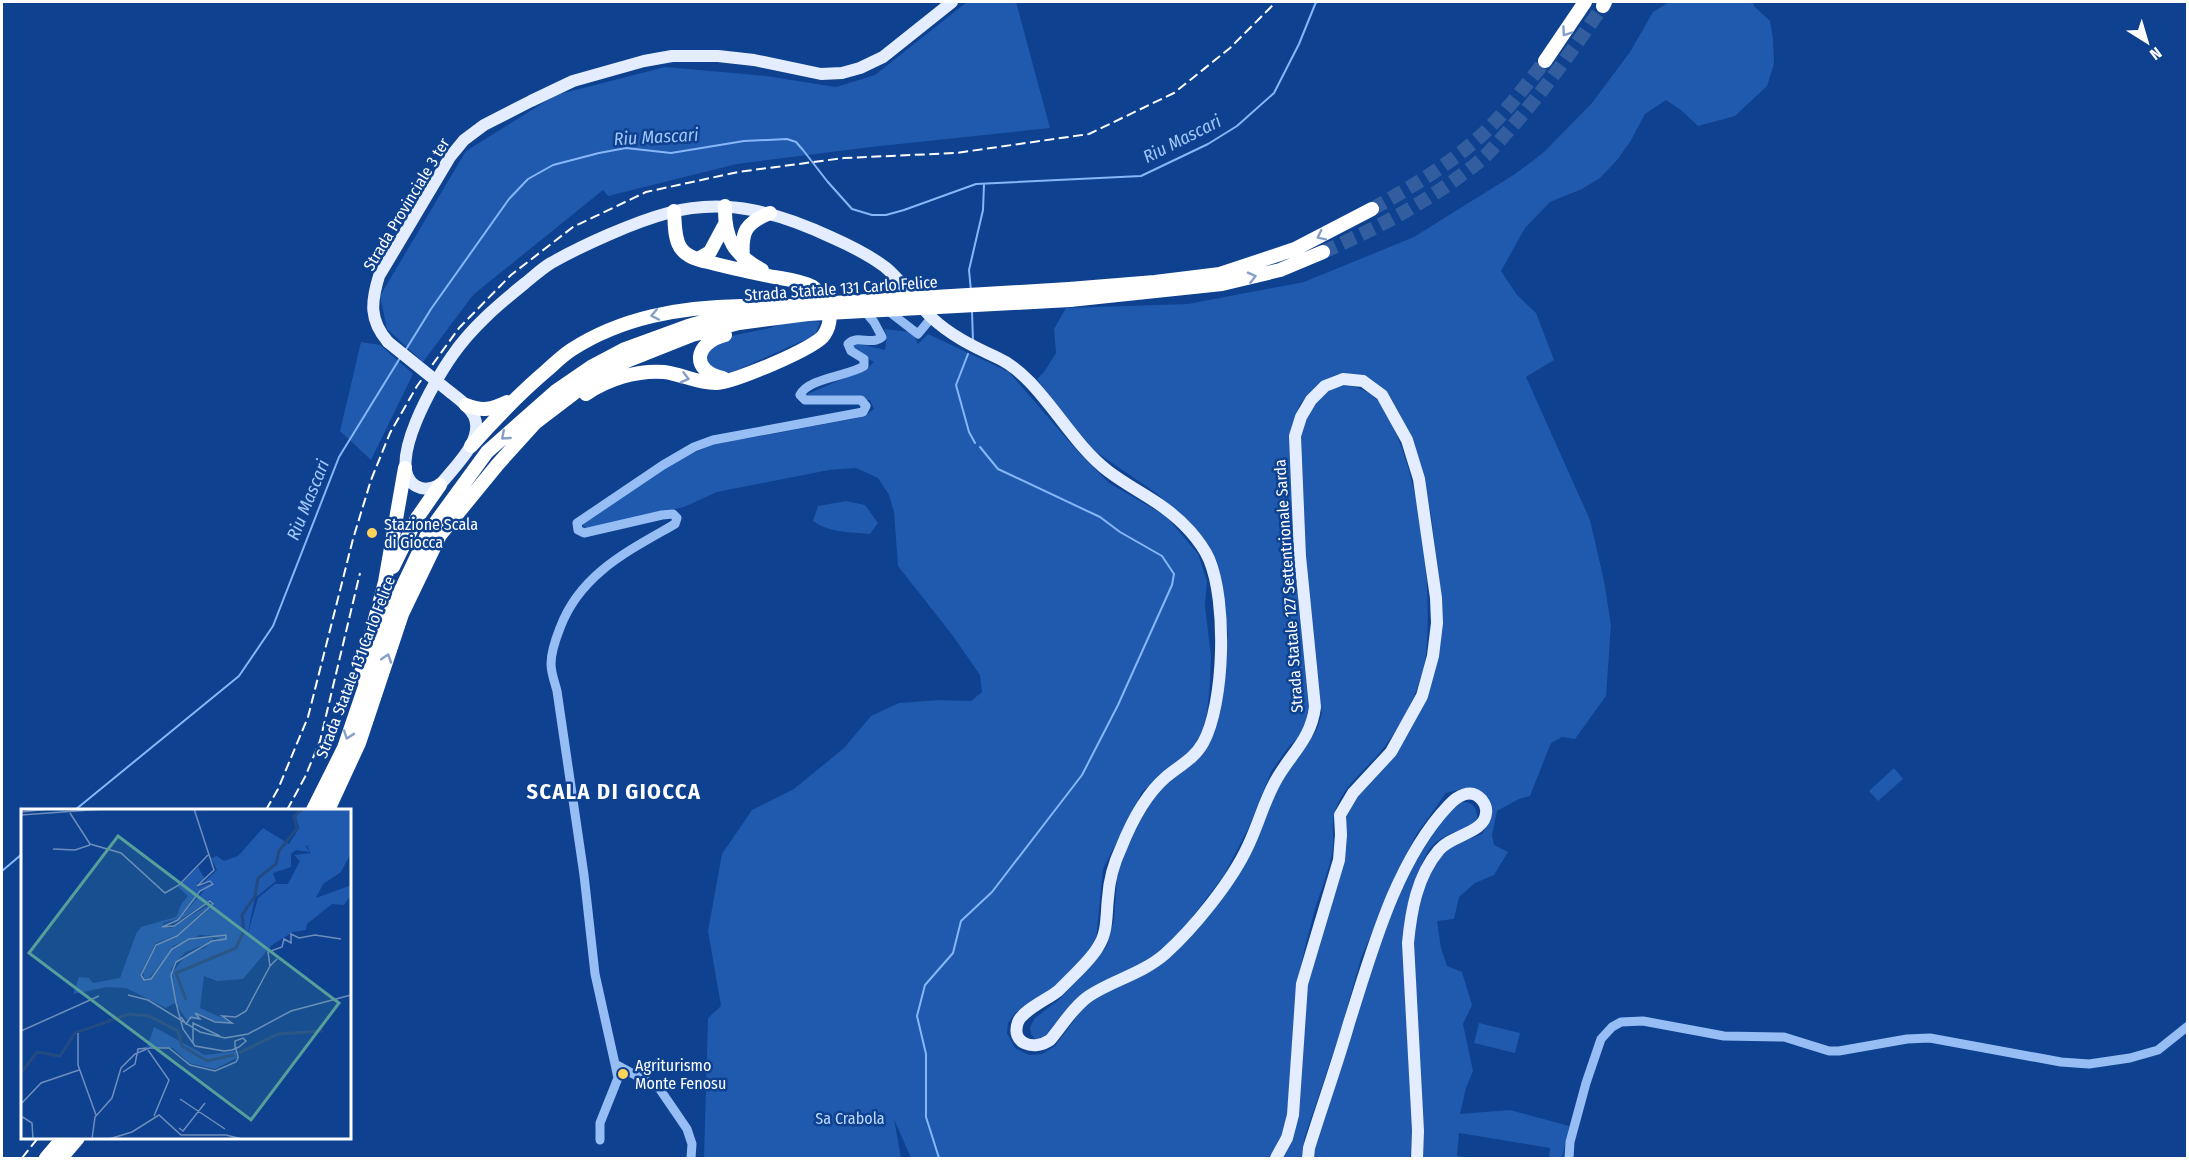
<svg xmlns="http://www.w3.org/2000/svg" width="2189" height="1160" viewBox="0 0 2189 1160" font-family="'Fira Sans Condensed',sans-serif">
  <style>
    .green { fill: #1f5aae }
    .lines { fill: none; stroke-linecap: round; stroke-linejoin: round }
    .stream { stroke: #87b7f8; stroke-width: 2 }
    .highway-tunnel { stroke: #325ea0; stroke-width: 14; stroke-dasharray: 14 7; stroke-linecap: butt }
    .minor { stroke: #96bdf4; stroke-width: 9 }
    .major { stroke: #e3edff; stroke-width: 12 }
    .highway { stroke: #fff; stroke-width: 14 }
    .rail { stroke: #fff; stroke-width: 2; stroke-dasharray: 10 4.5; stroke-linecap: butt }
    .major-bridge { stroke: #e3edff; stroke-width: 12 }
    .highway-bridge { stroke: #fff; stroke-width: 14 }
    .oneway { stroke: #86a0c7 }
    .poi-dot { fill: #ffd559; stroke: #0e418f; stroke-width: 2 }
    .labels { text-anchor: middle; stroke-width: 5; stroke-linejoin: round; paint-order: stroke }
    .street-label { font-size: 16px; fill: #fff; stroke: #0e418f }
    .poi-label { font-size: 16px; fill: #fff; stroke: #0e418f; text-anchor: start }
    .park-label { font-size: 16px; fill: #bed8fe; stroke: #0e418f }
    .water-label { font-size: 18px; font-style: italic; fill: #a2c7fb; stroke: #0e418f }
    .district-label { font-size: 22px; font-weight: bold; letter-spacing: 1.5px; fill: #fff; stroke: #0e418f }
    .inset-river { fill: none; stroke: #244a84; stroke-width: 3 }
    .inset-road { fill: none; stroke: #6e8dbc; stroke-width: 1.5 }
    .view { fill: #579f9a; fill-opacity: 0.15; stroke: #579f9a; stroke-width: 3 }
    .inset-edge { fill: none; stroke: #fff; stroke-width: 3 }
  </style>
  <rect width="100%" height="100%" fill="#0e418f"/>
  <path class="green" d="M967,2H1016L1050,128L871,147L737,164L608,196L603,190L473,295L423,362L387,329L380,296L466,151L556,95L665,67L766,76L836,87L875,75Z
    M1669,2H1753L1754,6L1770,21L1773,39L1774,64L1767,86L1735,116L1698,126L1681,110L1666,100L1645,114L1630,142L1617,160L1600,178L1582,189L1550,202L1525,228L1501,271L1517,295L1536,313L1554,360L1526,377L1590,520L1604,581L1611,625L1606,696L1575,739L1562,737L1551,743L1530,796L1519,799L1497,811L1492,835L1494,845L1508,852L1494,875L1475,883L1459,897L1454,919L1437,921L1441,948L1447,966L1462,972L1472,1005L1463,1024L1473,1071L1466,1088L1460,1114L1510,1110L1569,1126L1562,1158H1549L1550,1148L1459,1133L1457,1156L1474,1158H1421L1412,938L1425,885L1433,867L1445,852L1456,844L1482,834L1487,826L1489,811L1465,788L1446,793L1416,835L1407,853L1361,958L1340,1033L1305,1136L1302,1158H1280L1289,1143L1305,983L1345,850C1347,835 1344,820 1349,806L1429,693L1437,566L1431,514L1418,457L1401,416L1390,396L1375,383L1345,373L1335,375L1317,386L1300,404L1293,426L1310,713L1302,733L1287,749L1271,772L1248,829L1224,875L1180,933L1148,960L1092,988L1075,999L1044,1037L1035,1039L1031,1034L1030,1027L1035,1018L1061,998L1107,946L1114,920L1117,878L1125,850L1143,816L1158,792L1204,753L1215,729L1223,686L1228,635L1220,574L1207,546L1190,523L1156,493L1096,452L1066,418L1037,379L1044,372L1056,353L1054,329L1066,308L1188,304L1304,282L1414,237L1515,174L1543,153L1592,103L1630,52L1653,12Z
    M813,321L820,322L816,333L809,338L726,375C709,366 705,366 708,345L726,337L770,328L785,322Z
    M884,329L912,332L918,344L928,334L1009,372L1079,453L1109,483L1166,516L1198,554L1207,581L1205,606L1211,656L1210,683L1207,713L1201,734L1192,751L1142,792L1103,869L1096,940L1091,950L1056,985L1015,1013L1008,1023L1007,1033L1015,1048L1029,1055L1042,1054L1055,1046L1084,1007L1200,925L1280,782L1294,759L1308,744L1317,729L1322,713L1313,642L1307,575L1301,436C1305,411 1324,380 1355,387C1364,390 1372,394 1378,401C1420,458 1433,585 1426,654C1422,686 1404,721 1385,746C1368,769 1341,786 1334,815C1331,828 1335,840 1332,852C1329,871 1321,890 1315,909C1309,931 1303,954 1299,976C1294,1006 1292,1037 1291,1068C1290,1090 1291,1114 1283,1136C1280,1144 1273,1151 1268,1158H911L894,1119L901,1158H704L708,1018L721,1006L708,931L722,854L752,810L794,789L844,748L871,716L899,703L940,700L971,701L982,692L980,675L953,636L898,566L894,512L889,495L878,478L856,468L829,470L717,492L684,507L593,528H586L583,526L585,521L634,487L688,455L721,441L751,438L863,417L874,409L870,400L803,396L868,368L874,362L851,349L853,345L860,344L885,350L887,336Z
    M361,342L380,345L413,374L371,460L340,431Z
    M846,501L865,505L878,523L870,534C850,532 830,533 813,521L818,506Z
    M1894,768L1903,779L1878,801L1869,791Z
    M1461,802C1472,801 1478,808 1477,819C1467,833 1439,830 1426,855C1396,913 1404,964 1407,1026C1409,1063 1410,1100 1412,1136L1410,1158H1314L1313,1148L1370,972L1404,880L1423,842L1446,811Z
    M1479,1023L1520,1033L1515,1053L1474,1043Z"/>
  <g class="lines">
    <path class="stream" d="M971,291L969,270L983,210L984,184
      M972,311L973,342
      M405,351L431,309L509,199L528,179L553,165L599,153L626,148L671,153L744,141L787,139L796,142L803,150L827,181L852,209L872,215H886L904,210L976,184L1141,176L1208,144L1237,126L1274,93L1299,44L1316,2
      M968,354L956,385L969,432L975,443
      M75,810L239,676L273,626L339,457L400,358
      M2,871L22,854
      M939,1158L926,1117V1054L917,1016L925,985L953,953L961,921L992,892L1082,775L1118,705L1172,585L1174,574L1162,556L1120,532L1100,517L998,469L980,447"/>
    <path class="highway-tunnel" d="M1372,209C1406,190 1439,171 1469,146C1498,123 1522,90 1545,61
      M1323,252C1380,227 1433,199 1481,160C1491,151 1500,140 1509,130C1544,91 1573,49 1603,6"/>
    <path class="minor" d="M887,310L918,334L932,317
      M615,1064L595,974L584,875L557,691C555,683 551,673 551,664C551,652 556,638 560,628C580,574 628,551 675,524L677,518L673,514L662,515L584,533L578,530L577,523L663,465L694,447L713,440L863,412L866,406L861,400H805L800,395C808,378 849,376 864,366V359L851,351L848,344C857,334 871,346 882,337L874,322L862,308
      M600,1140V1123L618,1078L615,1064L659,1088L687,1129L692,1144L691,1158
      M1569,1158L1570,1142L1586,1083L1601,1039L1612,1027L1621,1022L1643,1021L1724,1036L1784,1037L1829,1051H1839L1907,1039L1930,1038L2061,1062L2089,1064L2130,1058L2158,1050L2188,1026"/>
    <path class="major" d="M388,342C369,320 371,302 379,276L450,157L464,140L484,125L531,101L573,81L644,61L672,56H718L754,60L821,74L842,73L860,68L883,57L952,2
      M450,392C459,399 469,406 474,416C485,440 454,467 440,485C432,488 425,491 416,486C383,467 437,377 452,356C471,328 498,305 524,284C533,277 541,269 551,263C583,245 634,222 668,213C727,197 780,213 833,238C851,246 869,255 885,267C902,281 915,301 931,317C950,335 972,346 996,357C1040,376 1067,440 1108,471C1137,493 1164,502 1190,531C1197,539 1205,550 1209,559C1227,601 1225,703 1203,743C1194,759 1179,766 1166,777C1145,795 1131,823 1121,848C1114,863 1109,881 1108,898C1106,915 1108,932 1098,947C1093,956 1084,965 1076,973C1070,979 1064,985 1058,991C1048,999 1023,1010 1018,1022C1010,1044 1034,1051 1050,1040C1062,1026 1073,1007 1089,996C1113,980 1142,974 1165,954C1194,928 1232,881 1248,846C1258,825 1264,802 1275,782C1290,754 1311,740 1315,707L1300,556L1295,436L1301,417L1311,400L1325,386L1343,379L1363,381L1382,395L1407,440L1419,479L1436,598L1437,623L1433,656L1422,696L1391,752L1353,793L1340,815L1341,835L1339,860L1302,984L1293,1115L1287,1138L1276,1158
      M1308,1158L1309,1148C1322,1106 1337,1065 1349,1023C1372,951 1396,861 1448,806C1457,796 1471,787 1482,800C1485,804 1487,808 1486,813C1485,833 1451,835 1439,850C1417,876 1411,911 1408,943L1418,1131L1417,1158"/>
    <path class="highway" d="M1603,6L1605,2
      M1545,61L1585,2
      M725,206C724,238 734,255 762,270
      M743,258C741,232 745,223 770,213
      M698,259L710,252L725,224
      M1069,289L1155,282L1220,274L1295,249L1372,209
      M1070,300L1222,284L1280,270L1323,252
      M723,378C690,371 694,343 725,335
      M586,394C608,379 637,370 664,372C682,374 699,384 717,383C734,382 816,348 824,335C830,326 831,315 827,305C825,299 819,291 813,287C800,280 784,279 769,276C750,272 731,268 712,263C700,260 687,258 680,247C674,237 675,223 674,211
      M466,405C483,412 492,409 507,402
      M471,446C495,419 519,394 546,371C554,364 562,356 571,350C622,317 681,307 742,306
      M393,567L417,518L440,485
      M361,677L362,667L385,582L405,468
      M313,810L344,748L390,613L428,533L487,452L556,391L591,367L625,349L688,326L741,311L808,304
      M328,810L359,743L402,614L440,535L498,464L535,423L598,375L629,360L692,335L739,323L808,314
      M46,1158L63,1138
      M61,1158L78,1138"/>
    <path class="rail" d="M266,810L278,789L308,717L353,539L371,480L390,433L417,386L459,328L511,275L573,227L646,192L738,172L844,158L956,153L1089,134L1174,93L1230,48L1276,2
      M287,810L305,777L320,741L360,573
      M22,1158L38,1138"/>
    <path class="major-bridge" d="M388,342L450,392"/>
    <path class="highway-bridge" d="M817,304L1069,289
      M808,314L1070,300"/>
  </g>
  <defs><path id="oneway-chevron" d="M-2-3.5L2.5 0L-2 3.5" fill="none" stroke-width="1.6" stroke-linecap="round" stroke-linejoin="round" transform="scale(1.5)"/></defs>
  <g class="oneway">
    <use href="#oneway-chevron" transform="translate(1566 32) rotate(125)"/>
    <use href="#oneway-chevron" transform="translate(1321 236) rotate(154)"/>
    <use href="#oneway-chevron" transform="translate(1252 277) rotate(-14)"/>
    <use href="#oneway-chevron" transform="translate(655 315) rotate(169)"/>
    <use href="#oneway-chevron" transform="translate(685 378) rotate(14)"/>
    <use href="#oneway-chevron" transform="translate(505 436) rotate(139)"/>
    <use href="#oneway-chevron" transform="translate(387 658) rotate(-72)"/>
    <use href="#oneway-chevron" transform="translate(348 735) rotate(109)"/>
  </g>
  <g class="poi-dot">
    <circle cx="372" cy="533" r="6"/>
    <circle cx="623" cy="1074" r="6"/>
  </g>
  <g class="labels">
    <g class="street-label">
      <text transform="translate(406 204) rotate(-59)" y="6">Strada Provinciale 3 ter</text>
      <text transform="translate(841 288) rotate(-4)" y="6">Strada Statale 131 Carlo Felice</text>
      <text transform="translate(1288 586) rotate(-94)" y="6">Strada Statale 127 Settentrionale Sarda</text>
      <text transform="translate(355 667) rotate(-69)" y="6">Strada Statale 131 Carlo Felice</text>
    </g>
    <g class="poi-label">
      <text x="384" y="530">Stazione Scala<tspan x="384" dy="18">di Giocca</tspan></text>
      <text x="635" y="1071">Agriturismo<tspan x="635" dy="18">Monte Fenosu</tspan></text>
    </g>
    <g class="park-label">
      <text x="850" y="1124">Sa Crabola</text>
    </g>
    <g class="water-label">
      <text transform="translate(656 137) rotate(-3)" y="6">Riu Mascari</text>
      <text transform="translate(1182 139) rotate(-27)" y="6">Riu Mascari</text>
      <text transform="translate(308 500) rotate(-68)" y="6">Riu Mascari</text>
    </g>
    <g class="district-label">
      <text x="614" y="799">SCALA DI GIOCCA</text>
    </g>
  </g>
  <g transform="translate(21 809)">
    <rect width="330" height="330" fill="#0e418f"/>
    <path d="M284,0H330V44L320,63L302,75L295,89L328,77L330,86L323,96L311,95L286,115L285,121L272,123L251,136L222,170L196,172L183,167L179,199L210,213H195L174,203L179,210L166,211L156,197L151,164L167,144L184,139L195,127L179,126L152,137L132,168L123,170L122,161L136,136L154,129L193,96L190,91L151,116L180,82L194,74L183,73L196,61L190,49L196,47L203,52L217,47L242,19L268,35L278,19L275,7ZM290,36L286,37L290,44L273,46L279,52L267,75H254L237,89L226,127L234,89L255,72L252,64L270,58V45L275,41L289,43L284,37ZM177,58L184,70L176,74V79L190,74L159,109L142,114L141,119H150L191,94L156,126L135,134L119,165L126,172L152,139L173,129H199L165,143L154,154L150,160L154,194L145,199L105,179L86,178L52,185L58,168L68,169L72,174L99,169L115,125L120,118L155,108L161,94L155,91L161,94L167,87L157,78ZM133,218L184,246L215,242L216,249L194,260L168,254L152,239L126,238Z" fill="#1f5aae" fill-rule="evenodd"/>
    <path class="inset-river" d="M165,191L155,164L215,139L223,122L221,106L234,87L237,69L255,55L258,42L276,19L273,7L281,0M218,244L257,225L302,222M0,264L16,243L39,247L54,224L108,205L128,207L157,222L161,237L186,252L213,246"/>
    <path class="inset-road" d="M0,3L28,0M49,4L69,35L100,44L144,84L158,76L187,46M0,6L83,0M32,40L54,41L69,36M256,150L249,157L247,143L261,138L263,130L270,134V125L278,129L294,126L320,130M107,186L127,191L179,223L204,229L227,225L270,202L330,186M160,208L165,215L170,208L179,210L174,204L194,213L211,214L201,207L215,208L225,202L249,157M0,222L78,187M57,224V256L75,306M172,235V214L199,227M127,241L148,271L133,307M102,263L114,255L117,240L126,239M159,290L204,320M0,295L20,274L58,261M0,307L11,314L12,330M158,319L162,322L184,294M71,330L74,308L91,289L100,259L114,245L128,239H148L169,256L194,262L215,253L217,249V247L214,237V232L222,229L225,232L218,238L211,241L203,242L174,237L162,220L155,194L150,166L155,153L191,132L205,130V126L168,130L151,140L130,170L123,171L120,166L135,136L156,127L192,95L189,92L153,117L141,118L157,111L179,82L192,75L189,72L176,77L193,61L173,0M88,330L111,323L138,306L160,326H205L221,330"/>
    <path class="view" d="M97,27L318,194L230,311L8,144Z"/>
    <rect width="330" height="330" class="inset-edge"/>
  </g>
  <rect width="2189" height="1160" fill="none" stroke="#ffffff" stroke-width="6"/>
  <g transform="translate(2147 42) rotate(143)" stroke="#0e418f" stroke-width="4.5" paint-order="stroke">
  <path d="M0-4.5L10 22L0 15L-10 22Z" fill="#ffffff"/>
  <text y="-9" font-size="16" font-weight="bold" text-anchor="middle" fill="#ffffff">N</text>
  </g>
</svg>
